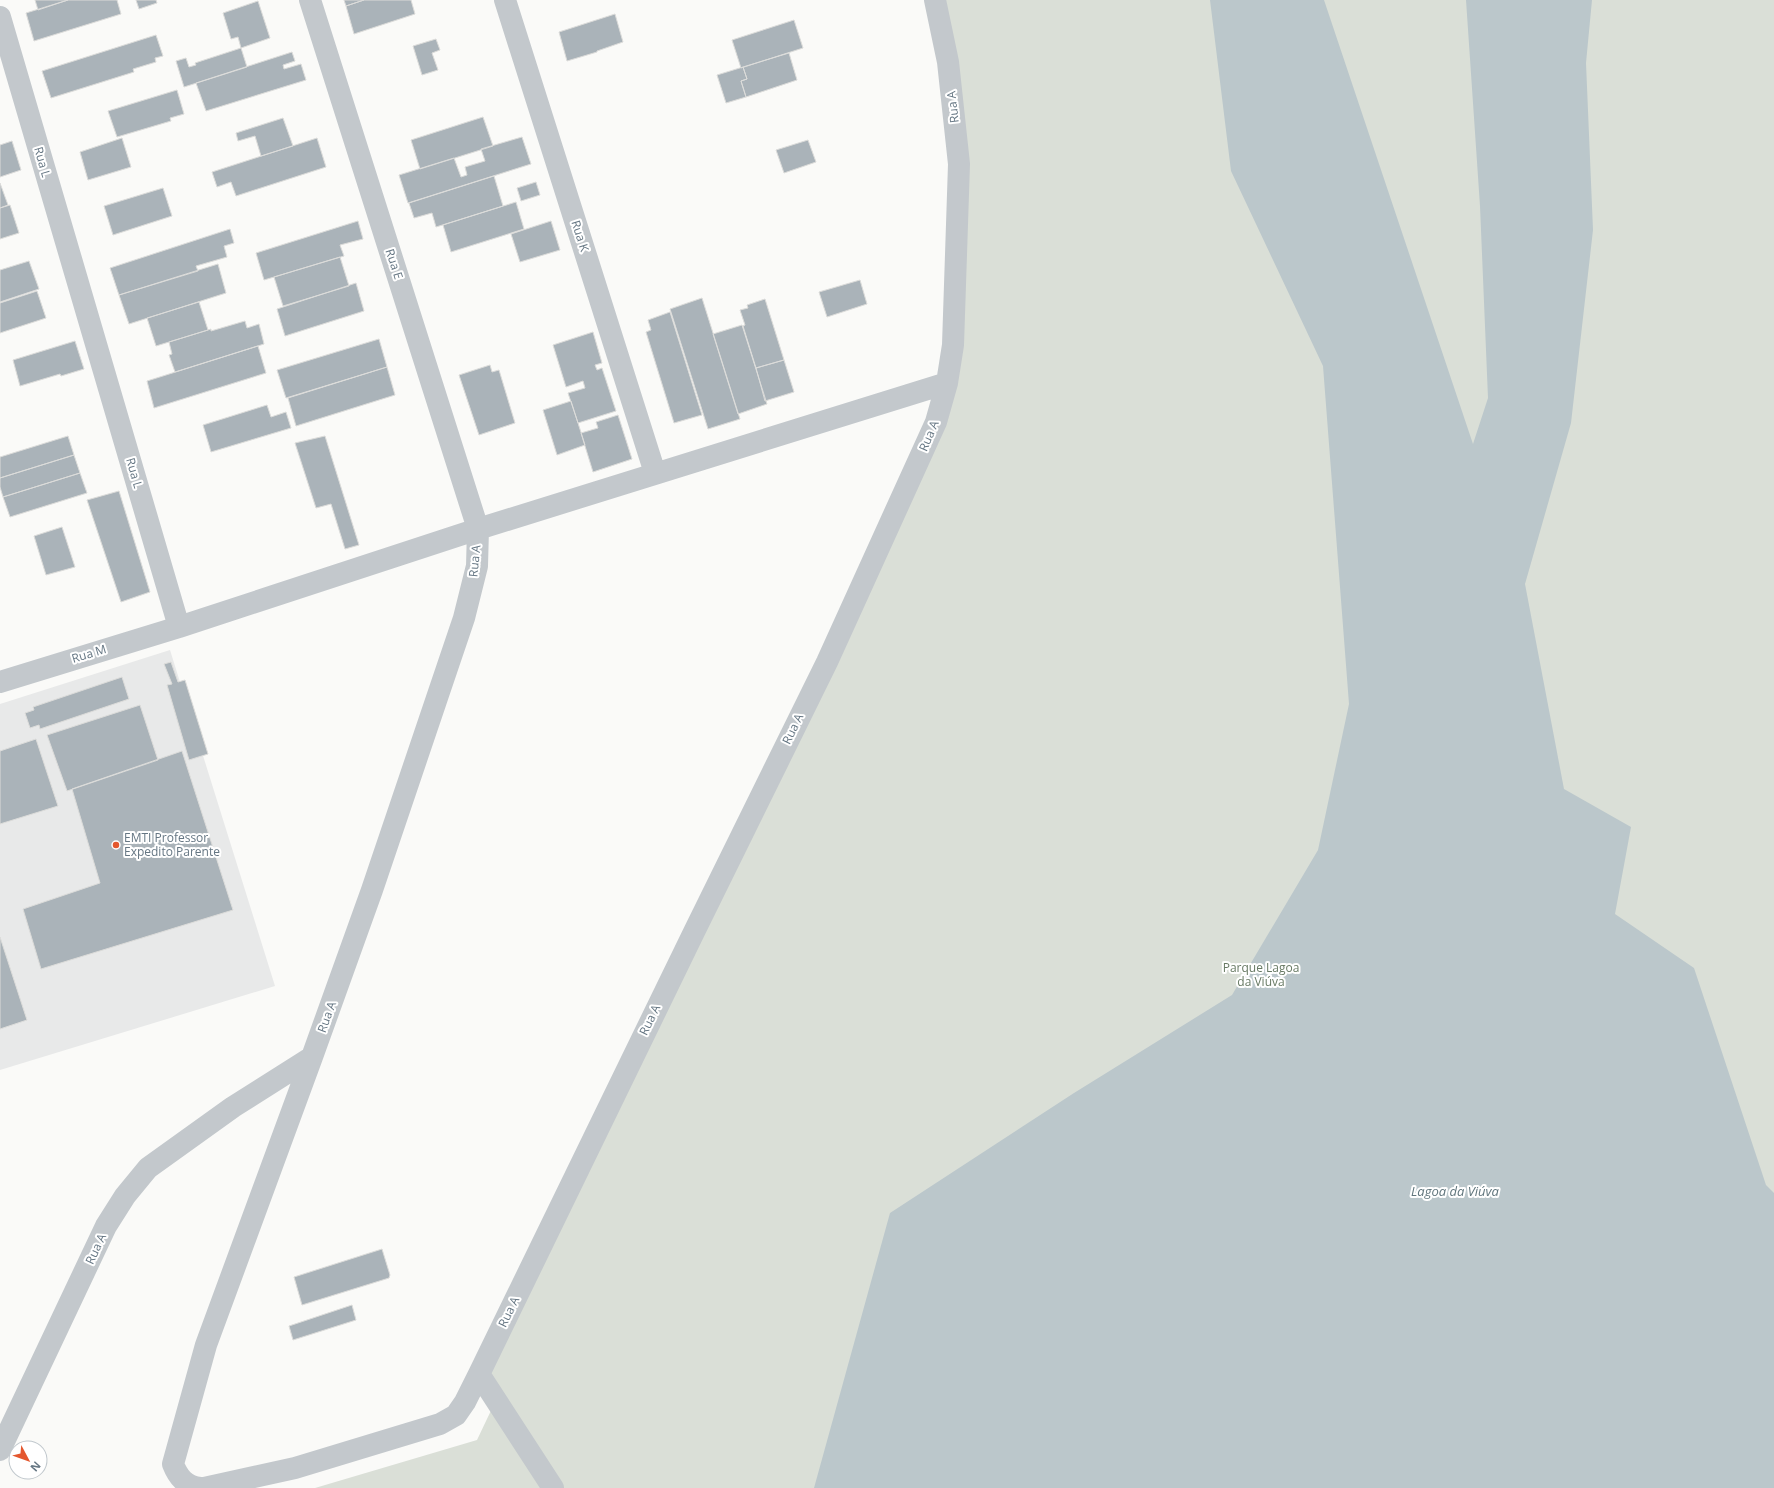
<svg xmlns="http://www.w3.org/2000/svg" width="1774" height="1488" viewBox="0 0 1774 1488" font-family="'Open Sans',sans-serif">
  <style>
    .built { fill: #e8e9e9 }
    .green { fill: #dadfd7 }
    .water { fill: #bbc7cb }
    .building { fill: #aab3b9; stroke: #dcdcda }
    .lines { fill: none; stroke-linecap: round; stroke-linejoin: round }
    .street { stroke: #c3c8cc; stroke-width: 22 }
    .poi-dot { fill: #e4572e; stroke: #fff; stroke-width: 1.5 }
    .labels { text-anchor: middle; stroke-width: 4; stroke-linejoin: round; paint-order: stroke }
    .street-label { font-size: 12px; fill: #657683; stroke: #fff }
    .poi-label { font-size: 12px; fill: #657683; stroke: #fff; text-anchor: start }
    .park-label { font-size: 12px; fill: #687a64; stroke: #fff }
    .water-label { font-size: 13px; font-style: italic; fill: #60757c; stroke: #fff }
  </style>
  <rect width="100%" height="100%" fill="#fafaf8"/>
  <path class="built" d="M170,650L275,986L0,1070V704Z"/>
  <path class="green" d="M935,0H1774V1488H315L477,1440L496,1400L479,1374L936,422L959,164Z"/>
  <path class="water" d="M1210,0H1324L1473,444L1488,398L1480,206L1466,0H1592L1586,63L1593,230L1571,423L1525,584L1564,789L1631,827L1615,914L1694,968L1766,1185L1774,1193V1488H814L890,1213L1074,1093L1232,995L1318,850L1349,704L1323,366L1231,171Z"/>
  <path class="building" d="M35,0H68L38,10Z
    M68,0H117L121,14L34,41L26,13Z
    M136,0H156L157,3L139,9Z
    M344,0H364L346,6Z
    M364,0H411L415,14L354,34L346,6Z
    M258,1L270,38L241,48L238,37L231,39L223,13Z
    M615,14L623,42L597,51V52L567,61L559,32Z
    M794,20L803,48L741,68L732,40Z
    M156,35L163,56L155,58L156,62L133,69L134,72L51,98L42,71Z
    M436,39L440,50L432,53L438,70L422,75L413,46Z
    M241,48L247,67L184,87L176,61L186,58L189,67L196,65L195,63Z
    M292,52L295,61L283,65L284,69L301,64L306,80L206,111L196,83Z
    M789,53L797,80L746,97L741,81L747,79L743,67Z
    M743,67L747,79L741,81L746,97L726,103L717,75Z
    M177,90L184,114L170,118L171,121L117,137L108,111Z
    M483,117L493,146L420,169L411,140Z
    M283,118L293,146L261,156L255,136L238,141L236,133Z
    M522,137L531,164L408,203L399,175L454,158L461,177L467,175L465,167L485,161L481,149Z
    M122,138L131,167L88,180L80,152Z
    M317,138L326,167L236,196L231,182L217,187L212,172Z
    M808,140L816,162L784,173L776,150Z
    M12,141L21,170L0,177V145Z
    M494,176L503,206L436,227L432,213L414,218L409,203Z
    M536,182L540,195L521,201L517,188Z
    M0,183L8,205L0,208Z
    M163,188L172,216L113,235L104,206Z
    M516,202L524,229L451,252L443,225Z
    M10,205L19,233L0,239V208Z
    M358,221L363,239L340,245L344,256L264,280L256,253Z
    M551,221L560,250L520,262L511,234Z
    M230,229L234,243L224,246L227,257L196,266L198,271L119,295L110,268Z
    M340,257L349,286L283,306L274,277Z
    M29,261L39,289L0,302V270Z
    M218,264L226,293L129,324L119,295Z
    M860,280L867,304L827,317L819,292Z
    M356,283L364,311L285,336L277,309Z
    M37,291L46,318L0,333V303Z
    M702,298L740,419L708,429L670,309Z
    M765,299L784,360L756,368L743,326L745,325L740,310L748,308L747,305Z
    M199,302L208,330L156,346L147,318Z
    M670,312L702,415L674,423L646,332L651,330L648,320Z
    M245,321L247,328L259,324L264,344L175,372L169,355L172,354L169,342L208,330L211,329V331Z
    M742,325L767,404L738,414L713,334Z
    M593,332L602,363L595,365L597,370L602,368L616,411L578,423L568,393L585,388L583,381L566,387L553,345Z
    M379,339L387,367L286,398L277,370Z
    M75,341L84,369L61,376L60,374L20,386L13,360Z
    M258,346L266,373L154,408L147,381Z
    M784,360L794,392L765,401L756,368Z
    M490,365L492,372L499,370L515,423L479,435L459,375Z
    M387,367L395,395L296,426L288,398Z
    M571,401L585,445L557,455L543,410Z
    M267,405L271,417L286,412L291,428L211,452L203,425Z
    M618,415L632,459L593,472L581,433L598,428L596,422Z
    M68,436L74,455L0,478V457Z
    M325,436L359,545L345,549L331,504L316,508L295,443Z
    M74,455L80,473L3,497L0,487V478Z
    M80,473L87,493L10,517L3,497Z
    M119,491L150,592L121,602L87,500Z
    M62,527L75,567L46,575L34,536Z
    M171,662L178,682L185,680L208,754L189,760L167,685L172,684L164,664Z
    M122,677L129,699L40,729L39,725L30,728L25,713L34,710L33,707Z
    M140,705L158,760L67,791L47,735Z
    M36,739L58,806L0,824V751Z
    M182,751L233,910L41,969L23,909L100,883L72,789Z
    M0,937L27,1020L0,1029Z
    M382,1249L390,1275L389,1278L302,1305L294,1277Z
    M352,1305L356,1320L293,1340L289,1326Z"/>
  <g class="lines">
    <path class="street" d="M505,0L655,473
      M0,17L179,627L478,529L310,0
      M0,682L179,627
      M479,1374L553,1488
      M0,1450L106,1226L125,1196L148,1168L233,1107L312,1057
      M200,1488C185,1486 178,1477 173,1464L206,1345L312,1057L372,890L464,618L477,566L478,529L947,383
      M204,1488L295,1468L440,1424L456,1415L465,1402L479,1374L694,932L827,662L936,422L947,383L953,345L959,164L948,62L935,0"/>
  </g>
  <circle class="poi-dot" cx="116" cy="845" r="4"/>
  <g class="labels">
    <g class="street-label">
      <text transform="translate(953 107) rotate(-96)" y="4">Rua A</text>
      <text transform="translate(42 162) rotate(74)" y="4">Rua L</text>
      <text transform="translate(580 236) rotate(72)" y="4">Rua K</text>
      <text transform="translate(394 264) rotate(72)" y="4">Rua E</text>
      <text transform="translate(929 436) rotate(-67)" y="4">Rua A</text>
      <text transform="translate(134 473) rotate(74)" y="4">Rua L</text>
      <text transform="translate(475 561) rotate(-84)" y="4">Rua A</text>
      <text transform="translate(89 654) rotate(-17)" y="4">Rua M</text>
      <text transform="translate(793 729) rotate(-64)" y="4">Rua A</text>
      <text transform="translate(327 1017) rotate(-70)" y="4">Rua A</text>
      <text transform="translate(650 1020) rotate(-64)" y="4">Rua A</text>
      <text transform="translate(96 1249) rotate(-65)" y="4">Rua A</text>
      <text transform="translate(509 1312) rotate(-64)" y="4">Rua A</text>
    </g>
    <g class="poi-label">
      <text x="124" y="842">EMTI Professor<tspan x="124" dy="14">Expedito Parente</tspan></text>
    </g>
    <g class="park-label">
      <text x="1261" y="972">Parque Lagoa<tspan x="1261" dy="14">da Viúva</tspan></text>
    </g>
    <g class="water-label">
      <text x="1455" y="1196">Lagoa da Viúva</text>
    </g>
  </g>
  <g transform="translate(28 1460) rotate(131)"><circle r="19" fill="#ffffff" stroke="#c1c8cd"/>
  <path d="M0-3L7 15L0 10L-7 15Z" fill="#e4572e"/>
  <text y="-6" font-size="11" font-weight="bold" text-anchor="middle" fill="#657683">N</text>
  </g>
</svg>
